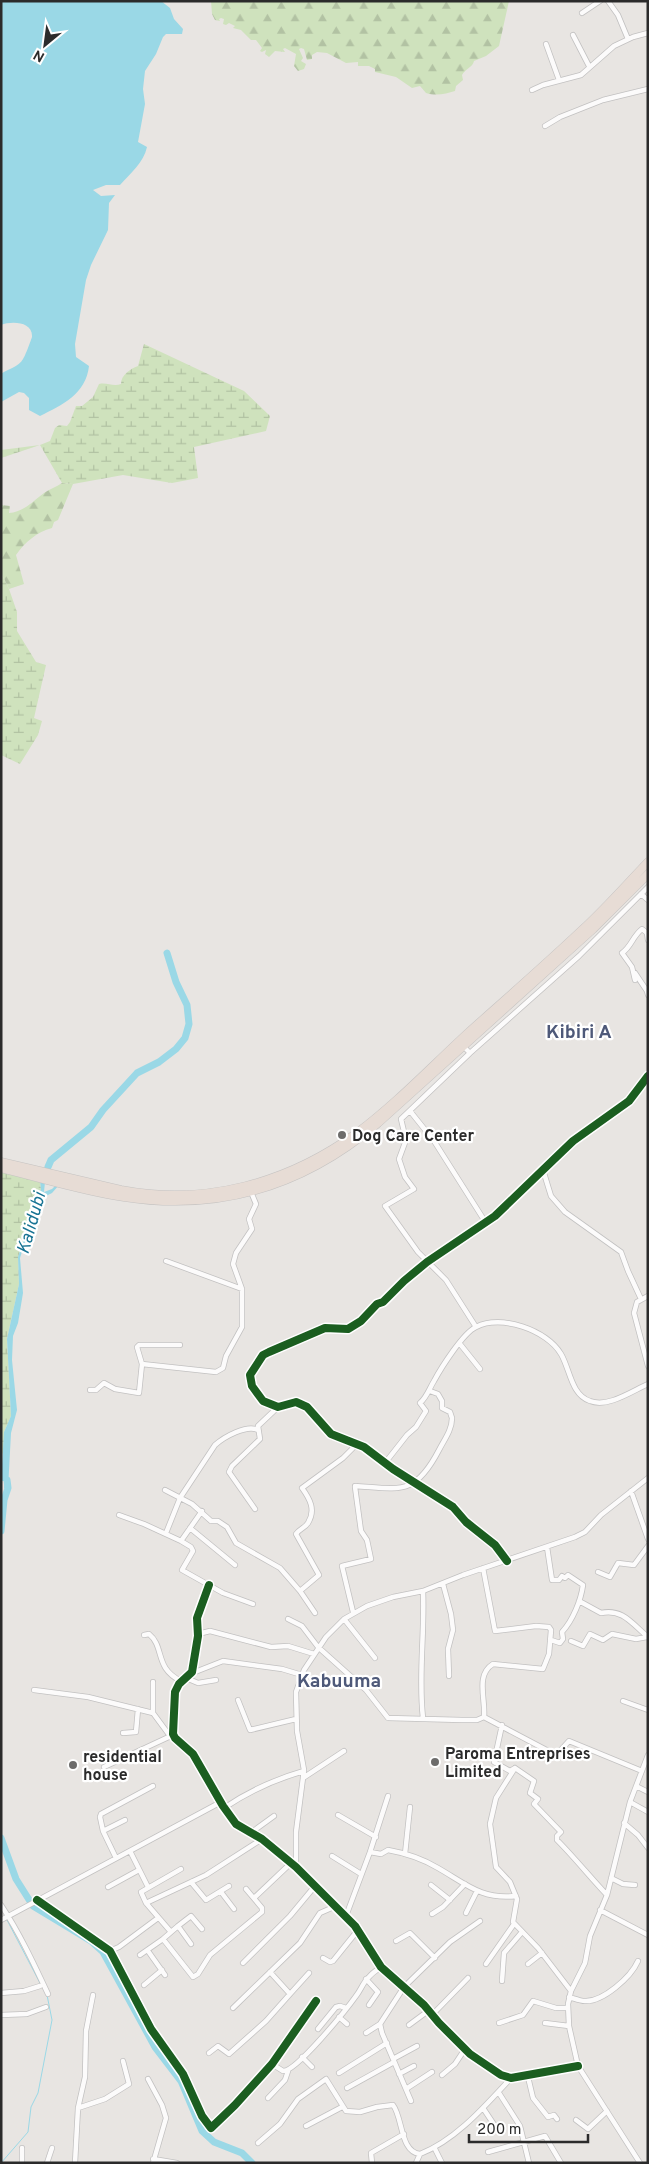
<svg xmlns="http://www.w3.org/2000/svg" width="649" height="2164" viewBox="0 0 649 2164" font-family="Overpass,sans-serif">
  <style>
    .forest { fill: url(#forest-firs) }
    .wetland { fill: url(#wetland-marsh) }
    .water { fill: #9ad8e6 }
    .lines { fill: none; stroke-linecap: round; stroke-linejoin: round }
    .stream { stroke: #9ad8e6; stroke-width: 1 }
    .river { stroke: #9ad8e6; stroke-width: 7 }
    .street-casing { stroke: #c2c1c1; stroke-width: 6 }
    .highway-casing { stroke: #c5c3c2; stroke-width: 9 }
    .street { stroke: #fcfbfb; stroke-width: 4.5 }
    .highway { stroke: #e7dcd5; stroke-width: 8 }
    .cycleway-casing { stroke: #fff; stroke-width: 11 }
    .cycleway { stroke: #1b5e20; stroke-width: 8 }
    .poi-dot { fill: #6d6c6b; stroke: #fff; stroke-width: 2 }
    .labels { text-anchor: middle; stroke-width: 4.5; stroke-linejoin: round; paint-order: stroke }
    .poi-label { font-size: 16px; font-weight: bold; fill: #2b2b2b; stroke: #fff; text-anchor: start }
    .water-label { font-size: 18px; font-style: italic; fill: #177393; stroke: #fff }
    .quarter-label { font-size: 19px; font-weight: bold; fill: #4e5979; stroke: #fff }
  </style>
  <defs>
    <pattern id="forest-firs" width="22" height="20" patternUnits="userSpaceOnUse" patternTransform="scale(1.25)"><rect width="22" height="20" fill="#cfe2bd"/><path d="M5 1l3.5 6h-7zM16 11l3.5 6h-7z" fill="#b2c2a3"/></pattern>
    <pattern id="wetland-marsh" width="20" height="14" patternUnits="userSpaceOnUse" patternTransform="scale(1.25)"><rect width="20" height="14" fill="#cfe2bd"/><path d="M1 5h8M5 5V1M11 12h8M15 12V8" fill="none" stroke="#b2c2a3"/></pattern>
  </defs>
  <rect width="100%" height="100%" fill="#e8e5e2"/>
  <path class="forest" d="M211,1H509L499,46L486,56L474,61C473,67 465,69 462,75L463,80L456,86L455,91C446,94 436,96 426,93L420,86L412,88L396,77L375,72V69L369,66H358V62L346,63L327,53L317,52L312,55V59L307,60L304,49L301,48L299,49L303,58L301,61L306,64L304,69L298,71L294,66L296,54L285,48L283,49L285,52L275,51L269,57L265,54L266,50L262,52L260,51L262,48L256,40H251L241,30L233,28L235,26L229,23L226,25L223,24L224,19L221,18L219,19L220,21L215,20L212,14Z
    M62,483L73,484L58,520L54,522L52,528C37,532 25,542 16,555L24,584L9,589L1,573V505L10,506L9,513C24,512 33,501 44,493C50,489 56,487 62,483Z"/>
  <path class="wetland" d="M144,344L244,391L270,416L266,431L194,447L198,478L172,483L123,475L73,484L62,483L40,445L1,458V450L40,445L50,441L55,428L59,425L67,426L70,422L76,406H82L93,397L99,384C107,382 113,387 121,384C121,375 130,369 138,366Z
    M1,573L9,589L17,612V631L36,662L46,665L34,718L42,721L38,735L20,764L1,755Z
    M1,1171L40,1181L41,1189L18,1257L19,1284L7,1339L11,1416L4,1432L5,1446L1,1458Z"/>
  <path class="water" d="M1,1H161L170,8L174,19L183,29L182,34H166L163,37L156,54L145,71L143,89L145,104L138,142L147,147C144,162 130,174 120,185H106L93,190L101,196L115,195L109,203L108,230L91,265L86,280L75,344L76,357L89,366C86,394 62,405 40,416L29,410V398L24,393L19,392L1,402V374C7,369 19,367 23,359C25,357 31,340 32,337C33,321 11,321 1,325Z
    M40,1181L45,1182L44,1192L52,1189L57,1184L59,1185L52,1193L42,1198L30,1226L20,1258L23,1293L18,1323L13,1336L12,1360L17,1410L11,1433L8,1489L4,1488L5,1481H1L4,1432L11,1416L7,1339L19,1284L18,1257L41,1189Z"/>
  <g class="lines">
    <path class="stream" d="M7,1920L40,1983
      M1,2163L28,2132L31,2107L38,2093L52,2020L47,1995"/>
    <path class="river" d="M48,1167L51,1160L91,1127L103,1110L137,1073L159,1062L176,1049L185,1038L189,1024L187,1005L176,982L167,953
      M1,1531L4,1500L8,1488L7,1480
      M1,1838L16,1879L33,1906L91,1941L103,1952L155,2047L181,2081L202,2131L214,2142L242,2153L252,2163"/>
    <defs>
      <path id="street" d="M608,1L618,15L628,39
        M582,13L600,1
        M573,35L589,66
        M546,44L559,80
        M532,90L543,85L581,75L614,46L633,37L648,33
        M545,126L560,117L603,100L648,89
        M641,894L648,900
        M635,973L647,991L648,995
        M635,980L632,967L622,953C632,946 632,937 642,929L647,933L648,940
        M463,1046L470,1053L401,1119L406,1140L399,1159L405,1177L414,1189L385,1206L418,1252L446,1280L476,1327
        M470,1053L579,956L648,887
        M410,1111L434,1141L486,1223
        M543,1170L551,1196L565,1212L621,1252L628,1271L641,1299
        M166,1261L242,1289
        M648,1296L637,1302L634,1313L648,1366
        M460,1344L480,1369
        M142,1364L216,1372L223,1368L226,1356L242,1327V1289L233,1264L236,1253L252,1229L249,1219L256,1204L251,1192
        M90,1390H96L104,1383L115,1389L139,1393L142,1364L137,1347L139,1345H180
        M385,1463L407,1435L416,1427L426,1411L420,1403C427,1397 429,1389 434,1381C441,1368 463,1333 476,1327C501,1314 547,1330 561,1354C570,1369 571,1395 590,1401C608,1408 632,1391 648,1384
        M165,1490L192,1504L211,1521H218L227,1527L236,1543L280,1568L300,1591L315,1613
        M631,1491L648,1539
        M255,1509L229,1472L232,1466L260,1439L258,1426L278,1407
        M202,1511L181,1541L191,1547L193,1551L182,1570L223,1593L253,1604
        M119,1515L144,1524L181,1541
        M190,1528L235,1565
        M166,1533L180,1498L215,1445C224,1437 247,1424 258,1430
        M547,1547L552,1580H559L562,1576L565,1578L568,1575L583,1585C581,1600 573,1620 562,1632L563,1639L560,1643L551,1640
        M507,1561L495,1545L466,1522L453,1507L393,1469L364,1447L331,1434L307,1407L296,1402L278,1407L263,1401L252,1386L250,1375L263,1355L269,1352L325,1328L348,1329L361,1321L377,1304L383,1302L404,1281L427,1262L495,1216L573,1141L629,1101L648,1076
        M483,1568L495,1631L536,1626L549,1627L551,1630L549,1654L543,1669L493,1664C475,1675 486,1700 484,1717
        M598,1572L610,1577L618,1563L634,1565L648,1546
        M443,1584L451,1614L453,1630L448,1649L449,1676
        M209,1585L197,1618L198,1636L192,1672L179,1684L175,1692L173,1734L175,1738L193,1754L223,1806L236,1824L262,1839L296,1867L355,1926L381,1967L424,2005L439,2023L470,2054L501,2075L511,2078L578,2066
        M300,1591L319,1575L296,1534C299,1529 305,1528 308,1523C316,1510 310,1499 302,1488L343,1458L357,1444
        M579,1601L601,1613C623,1608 633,1625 648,1637
        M353,1612L342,1566L371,1559L367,1540L361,1531L355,1487V1486C401,1489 415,1496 439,1450C444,1440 452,1430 452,1418L450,1412L442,1408V1401L438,1394L430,1391
        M288,1619L302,1626L318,1647L366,1690L388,1718L462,1720H477L484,1717L554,1754L558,1753L569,1741L642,1771
        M344,1619L375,1658
        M198,1634L210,1631L271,1647L288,1646L314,1654
        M144,1635L149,1634C165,1647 154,1668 181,1681
        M571,1641L583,1646L590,1634L603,1640L612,1634L636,1639L647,1637
        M190,1674L223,1661L282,1669L302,1675
        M186,1678L198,1683L216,1680
        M153,1682V1713L170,1736
        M34,1690L88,1697L153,1713
        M238,1700L250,1730L296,1719
        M623,1701L648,1710
        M423,1718C418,1676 425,1633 423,1591
        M502,1725L494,1762L510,1771L515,1768L496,1798L490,1824L496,1867L510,1882L517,1899L513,1922L538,1948L571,1991
        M123,1733L136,1732L138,1709
        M104,1767L173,1735
        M515,1768L534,1781L530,1793L538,1799L534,1804L561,1832L557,1836V1840C574,1857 590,1877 607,1895
        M303,1778L344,1751
        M636,1786L648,1792
        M630,1802L648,1812
        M224,1808C249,1791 276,1779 304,1771
        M338,1815L376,1837
        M624,1823L638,1835L648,1848
        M103,1831L125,1820
        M252,1832L274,1816
        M130,1851L148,1887
        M370,1852L381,1854L388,1850C405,1853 423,1859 438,1868C466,1884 482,1900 516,1896
        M405,1854L410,1807
        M332,1856L361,1874
        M116,1858L103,1831L100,1817L101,1814L153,1786
        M296,1867V1832L304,1770L297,1731L296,1692L304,1670L326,1637L344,1619L367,1606L393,1597L423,1591L463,1575L575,1537L585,1532L601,1515L648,1478
        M611,1878L623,1884L635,1885
        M191,1882L206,1900L229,1886
        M431,1885L450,1900
        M108,1887L139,1870
        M221,1892L234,1909
        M254,1898L291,1863
        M37,1900L110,1951L151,2029L183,2074L202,2116L211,2128L235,2105L272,2064L316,2001
        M146,1903L206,1875L262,1839
        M1,1905C19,1932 34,1964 48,1994
        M600,1910L648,1935
        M466,1913L477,1891
        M432,1914L443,1907L465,1884
        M346,1916L370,1852L388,1796
        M1,1920L221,1802
        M178,1926L191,1916L202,1929
        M171,1932L146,1903L141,1892L181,1869
        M396,1941L410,1933L435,1958
        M191,1944L178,1926L163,1939L193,1977L198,1974L210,1955L262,1912V1908L246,1889
        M110,1951L119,1947L158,1918
        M148,1951L165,1975
        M140,1955L163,1939
        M323,1958L330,1962L333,1961L358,1930
        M243,1963L290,1916L315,1886
        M486,1964L514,1924
        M528,1964L542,1953
        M366,1979L378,1992L369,2005
        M502,1981L504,1953L522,1932
        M144,1985L162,1970
        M1,1993L24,1991L40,1986
        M290,1994L309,1973
        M569,1997C573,1998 580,2001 585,2001C603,2002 631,1977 638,1961
        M233,2008L300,1943L320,1913L336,1906
        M1,2015L27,2014L46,2007
        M432,2015L468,1978
        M339,2017L347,2024
        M499,2023L523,2015L533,2001L556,2008H568
        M545,2023L569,2026
        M409,2025L428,2011
        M318,2029L336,2007L340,2006L346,2008
        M366,2033L380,2024
        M209,2053L218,2046L229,2054L266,2021L290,1994L270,1972
        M302,2057L312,2067
        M393,2059L417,2046
        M272,2064L283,2071C296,2072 346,2010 356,1996C361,1990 363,1982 369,1977C372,1973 377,1970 381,1967
        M339,2073L387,2043
        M399,2074L414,2066
        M442,2075L455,2064L465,2049
        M528,2077L533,2098L548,2117L554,2115L557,2119
        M148,2079L162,2105L166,2118L153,2163
        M347,2088L394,2062
        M406,2089L432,2072
        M499,2093L520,2126L529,2163
        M268,2098L285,2080L288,2071
        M411,2101L382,2033L380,2024L404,1987L450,1942L480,1921
        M78,2108L105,2099L129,2084L123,2061
        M483,2108L495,2126
        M576,2120L588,2129L607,2111
        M306,2126L342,2107
        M258,2143L280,2124L298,2099L326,2079L346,2111L360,2112L377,2107L393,2105C403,2118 400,2152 420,2154
        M435,2149L442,2163
        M488,2152L545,2136L561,2163
        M153,2159L177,2163
        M22,2163V2148
        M47,2163L52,2148
        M75,2163L78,2108L85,2077L86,2031L93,1995
        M372,2163L371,2153L404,2134
        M416,2163L420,2154C456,2140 485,2106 511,2078
        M640,2163L578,2066L569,2026L568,2004L571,1991L585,1963L590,1936L607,1895L630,1802L648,1755"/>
      <path id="highway" d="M1,1162L121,1190C206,1206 288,1183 357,1133C397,1103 432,1066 469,1032C507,998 545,965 582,930C605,909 626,885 648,862
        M1,1168C42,1178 83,1191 124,1197C220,1212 305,1185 378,1123L593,929L648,874"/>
    </defs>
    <use href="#street" class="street-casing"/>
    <use href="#highway" class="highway-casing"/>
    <use href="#street" class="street"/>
    <use href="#highway" class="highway"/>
    <defs>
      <path id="cycleway" d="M507,1561L495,1545L466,1522L453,1507L393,1469L364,1447L331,1434L307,1407L296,1402L278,1407L263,1401L252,1386L250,1375L263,1355L269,1352L325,1328L348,1329L361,1321L377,1304L383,1302L404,1281L427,1262L495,1216L573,1141L629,1101L648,1076
        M209,1585L197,1618L198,1636L192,1672L179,1684L175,1692L173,1734L175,1738L193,1754L223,1806L236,1824L262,1839L296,1867L355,1926L381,1967L424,2005L439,2023L470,2054L501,2075L511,2078L578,2066
        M37,1900L110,1951L151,2029L183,2074L202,2116L211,2128L235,2105L272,2064L316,2001"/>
    </defs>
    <use href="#cycleway" class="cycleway-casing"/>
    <use href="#cycleway" class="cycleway"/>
  </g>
  <g class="poi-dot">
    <circle cx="342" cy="1135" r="5"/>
    <circle cx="435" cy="1762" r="5"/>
    <circle cx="73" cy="1765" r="5"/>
  </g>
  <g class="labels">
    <g class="poi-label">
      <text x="352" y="1141">Dog Care Center</text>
      <text x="445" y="1759">Paroma Entreprises<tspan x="445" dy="18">Limited</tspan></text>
      <text x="83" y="1762">residential<tspan x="83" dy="18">house</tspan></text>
    </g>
    <g class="water-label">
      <text transform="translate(31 1223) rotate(-74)" y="6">Kalidubi</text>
    </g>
    <g class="quarter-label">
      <text x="579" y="1038">Kibiri A</text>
      <text x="339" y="1687">Kabuuma</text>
    </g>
  </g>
  <rect width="649" height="2164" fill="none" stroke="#2b2b2b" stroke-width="5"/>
  <g transform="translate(45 45) rotate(209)" stroke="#ffffff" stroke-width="4" paint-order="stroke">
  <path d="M0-4L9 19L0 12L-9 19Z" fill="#2b2b2b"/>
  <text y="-8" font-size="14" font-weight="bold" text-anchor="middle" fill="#2b2b2b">N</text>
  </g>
  <path d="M469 2134v8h119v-8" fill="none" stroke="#2b2b2b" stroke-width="2.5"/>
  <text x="477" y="2134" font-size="15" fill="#2b2b2b" stroke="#ffffff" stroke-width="4" paint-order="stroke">200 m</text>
</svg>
